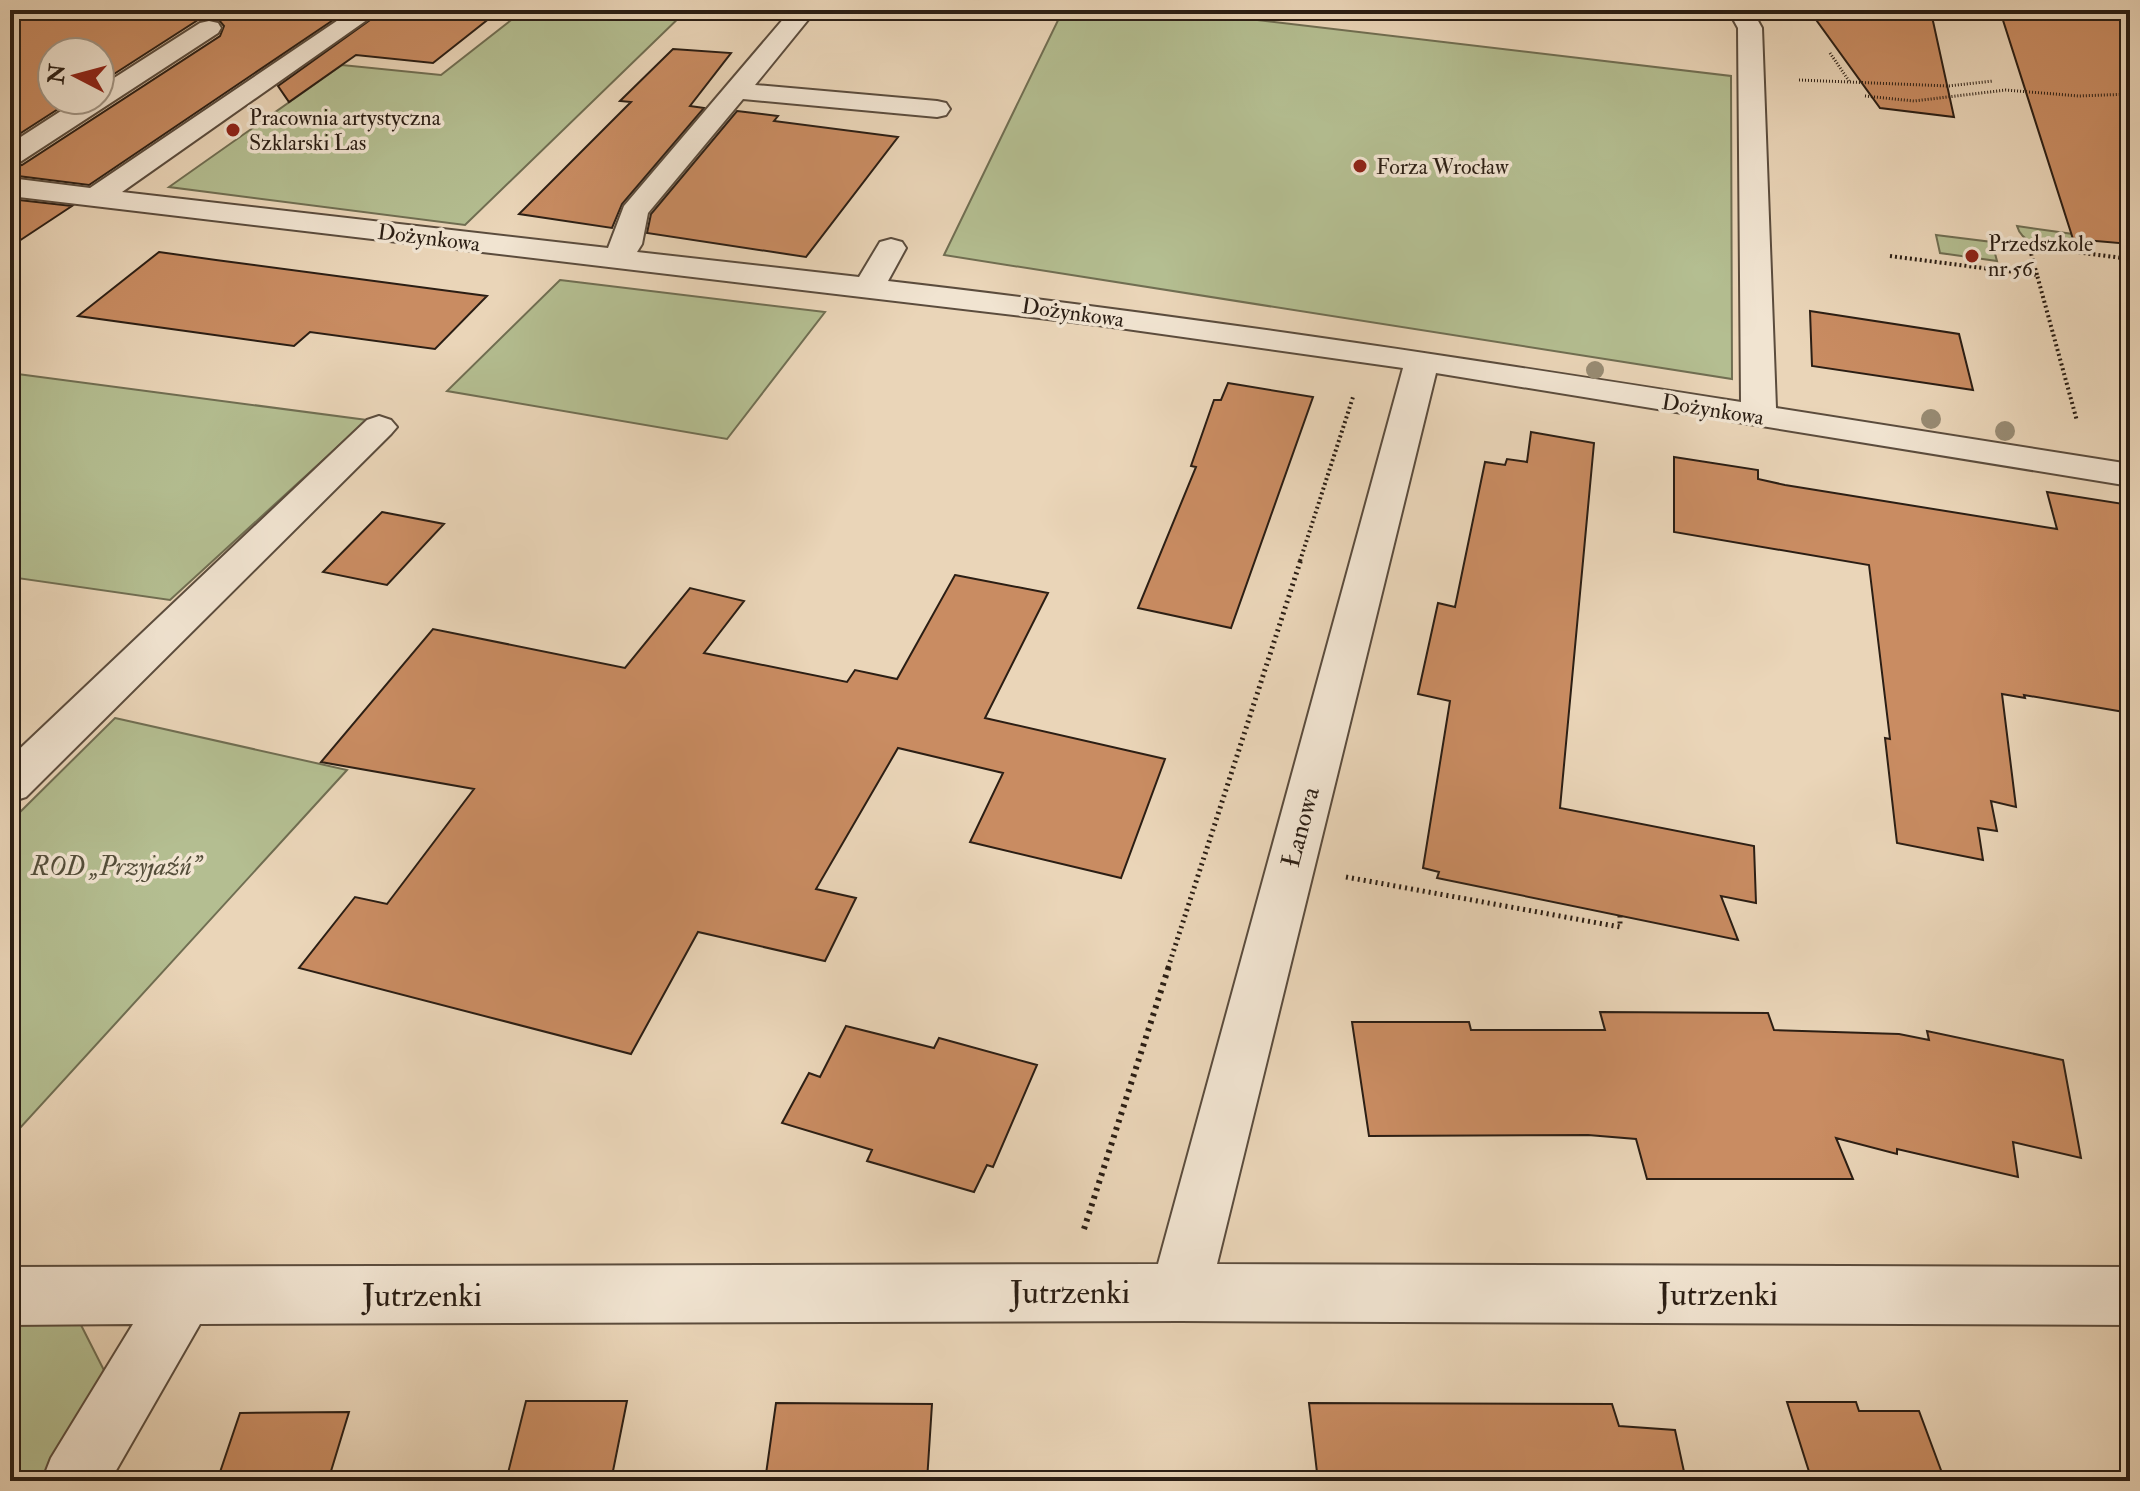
<svg xmlns="http://www.w3.org/2000/svg" width="2140" height="1491" viewBox="0 0 2140 1491" font-family="'IM FELL Double Pica',serif">
  <style>
    .green { fill: #b4be91; stroke: #706e52; stroke-width: 2 }
    .building { fill: #c98c62; stroke: #2b1e14; stroke-width: 2 }
    .lines { fill: none; stroke-linecap: round; stroke-linejoin: round }
    .minor-casing { stroke: #5b4c3d; stroke-width: 4 }
    .path-far3 { stroke: #2b1e14; stroke-width: 3; stroke-dasharray: 1 2; stroke-linecap: butt }
    .path-far2 { stroke: #2b1e14; stroke-width: 4; stroke-dasharray: 2 3; stroke-linecap: butt }
    .path-far1 { stroke: #2b1e14; stroke-width: 5; stroke-dasharray: 2 4; stroke-linecap: butt }
    .path { stroke: #2b1e14; stroke-width: 6; stroke-dasharray: 3 5; stroke-linecap: butt }
    .minor { fill: #f1e4d1; fill-rule: evenodd }
    .tree { fill: #988b73 }
    .poi-dot { fill: #8f2418; stroke: #f1e4d1; stroke-width: 3 }
    .labels { text-anchor: middle; stroke-width: 7; stroke-linejoin: round; paint-order: stroke }
    .far-poi-label { font-size: 22px; fill: #2b1e14; stroke: #f1e4d1; text-anchor: start }
    .far-street-label { font-size: 22px; fill: #2b1e14; stroke: #f1e4d1 }
    .street-label { font-size: 26px; fill: #2b1e14; stroke: #f1e4d1 }
    .park-label { font-size: 26px; font-style: italic; fill: #544e3a; stroke: #f1e4d1 }
    .near-street-label { font-size: 32px; fill: #2b1e14; stroke: #f1e4d1 }
  </style>
  <rect width="100%" height="100%" fill="#ead5b8"/>
  <filter id="stains"><feTurbulence type="fractalNoise" baseFrequency=".0025" numOctaves="4"/><feColorMatrix values="0 0 0 0 .2 0 0 0 0 .09 0 0 0 0 .02 0 0 0 .5 -.17"/></filter>
  <radialGradient id="worn" r=".72"><stop offset=".6" stop-color="#630" stop-opacity="0"/><stop offset="1" stop-color="#630" stop-opacity=".3"/></radialGradient>
  <path class="green" d="M524,10H687L465,225L169,187L342,65L441,75Z
    M1063,10H1173L1731,76L1732,379L944,255Z
    M2017,226L2087,236L2091,252C2069,249 2024,252 2017,226Z
    M1936,235L1992,242L1997,261L1940,253Z
    M560,280L825,312L727,439L447,391Z
    M10,373L367,420L170,600L10,577Z
    M115,718L347,770L10,1139V822Z
    M10,1325H81L112,1386L54,1481H10Z"/>
  <path class="building" d="M10,10H348L89,185L10,175V167L22,165L220,36L224,26L219,20H198L100,83V52H52V100H72L10,140Z
    M384,10H500L433,63L356,55L289,102L278,86Z
    M1809,10L1931,12L1954,117L1880,108Z
    M2001,14L2130,16V244L2073,239Z
    M673,49L731,53L690,106L704,108L622,204L612,228L519,214L631,102L620,101Z
    M737,111L778,116L774,121L898,137L806,257L647,233L651,214Z
    M10,199L72,206L10,247Z
    M159,252L216,260L487,296L435,349L310,332L294,346L78,316Z
    M1810,311L1959,334L1973,390L1812,366Z
    M1228,383L1313,397L1231,628L1138,608L1196,467L1191,466L1214,400H1221Z
    M1531,432L1594,443L1560,808L1754,846L1756,903L1721,896L1738,940L1437,878L1439,872L1423,868L1450,701L1418,694L1438,603L1455,607L1485,462L1505,465L1507,459L1527,462Z
    M1674,457L1758,470V479L1785,485L2057,529L2047,492L2130,505V713L2024,695L2025,698L2002,694L2016,807L1991,801L1997,831L1978,828L1983,860L1897,843L1885,738L1890,739L1869,565L1674,532Z
    M382,512L444,524L387,585L323,572Z
    M955,575L1048,593L985,718L1165,759L1121,878L970,842L1003,773L898,748L816,889L856,898L825,961L698,932L631,1054L299,968L355,897L387,904L474,789L321,762L433,629L625,668L690,588L744,601L704,653L847,682L855,670L897,679Z
    M1600,1012L1768,1013L1774,1030L1899,1034L1929,1040L1927,1031L2063,1060L2081,1158L2013,1142L2018,1177L1897,1149V1154L1836,1138L1853,1179H1647L1636,1139L1588,1135L1369,1136L1352,1022H1469L1471,1030H1605Z
    M846,1026L934,1048L939,1038L1037,1065L993,1167L987,1165L974,1192L867,1161L872,1150L782,1123L809,1073L820,1077Z
    M526,1401H627L611,1481H506Z
    M1787,1402H1856L1859,1411H1919L1945,1481H1812Z
    M776,1403L932,1404L927,1481H765Z
    M1309,1403L1612,1404L1619,1426L1675,1430L1686,1481H1318Z
    M349,1412L328,1481H217L240,1413Z"/>
  <g class="lines">
    <defs>
      <path id="minor" d="M353,10H381L122,192L608,248L624,206L791,10H816L755,85L937,101L946,103L950,109L946,115L937,117L743,99L648,213L642,244L637,252L859,277L880,242L891,239L902,242L906,248L888,281C1174,314 1457,357 1741,402L1738,28L1728,10H1752L1762,28L1776,408L2130,464V486L1436,373L1217,1264L2130,1267V1325L1180,1321L200,1324L110,1481H42L51,1458L133,1324L10,1325V1267L1158,1264L1403,368L1098,325L10,196V178L90,188Z
        M209,21L218,23L221,28L218,33L20,162L10,164V144L78,100H100V87L200,23Z
        M379,416L391,420L397,427L391,434L26,797L10,802V758L367,420Z"/>
    </defs>
    <use href="#minor" class="minor-casing"/>
    <path class="path-far3" d="M1830,53L1849,81
      M1799,80L1948,86L1993,81
      M1865,96L1914,101L2006,90L2079,96L2130,94"/>
    <path class="path-far2" d="M1890,256L2037,275L2077,421
      M2037,275L2029,246L2130,259
      M1300,561L1353,397"/>
    <path class="path-far1" d="M1346,877L1620,927V914
      M1168,968L1301,559"/>
    <path class="path" d="M1084,1229L1169,966"/>
    <use href="#minor" class="minor"/>
  </g>
  <g class="tree">
    <circle cx="1595" cy="370" r="9"/>
    <circle cx="1931" cy="419" r="10"/>
    <circle cx="2005" cy="431" r="10"/>
  </g>
  <g class="poi-dot">
    <circle cx="233" cy="130" r="8"/>
    <circle cx="1360" cy="166" r="8"/>
    <circle cx="1972" cy="256" r="8"/>
  </g>
  <g class="labels">
    <g class="far-poi-label">
      <text x="249" y="125">Pracownia artystyczna<tspan x="249" dy="25">Szklarski Las</tspan></text>
      <text x="1376" y="174">Forza Wrocław</text>
      <text x="1988" y="251">Przedszkole<tspan x="1988" dy="25">nr 56</tspan></text>
    </g>
    <g class="far-street-label">
      <text transform="translate(429 237) rotate(7)" y="8">Dożynkowa</text>
      <text transform="translate(1073 312) rotate(8)" y="8">Dożynkowa</text>
      <text transform="translate(1713 409) rotate(9)" y="8">Dożynkowa</text>
    </g>
    <g class="street-label">
      <text transform="translate(1300 827) rotate(-75)" y="9">Łanowa</text>
    </g>
    <g class="park-label">
      <text x="116" y="875">ROD „Przyjaźń”</text>
    </g>
    <g class="near-street-label">
      <text x="1070" y="1303">Jutrzenki</text>
      <text x="1718" y="1305">Jutrzenki</text>
      <text x="422" y="1306">Jutrzenki</text>
    </g>
  </g>
  <rect width="2140" height="1491" fill="none" stroke="#ead5b8" stroke-width="40"/>
  <rect x="12" y="12" width="2116" height="1467" fill="none" stroke="#2b1e14" stroke-width="4"/>
  <rect x="20" y="20" width="2100" height="1451" fill="none" stroke="#2b1e14" stroke-width="2"/>
  <g transform="translate(76 76) rotate(276)"><circle r="38" fill="#f1e4d1" stroke="#a29585" stroke-width="2"/>
  <path d="M0-6L14 30L0 20L-14 30Z" fill="#8f2418"/>
  <text y="-12" font-size="22" font-weight="bold" text-anchor="middle" fill="#2b1e14">N</text>
  </g>
  <rect width="100%" height="100%" filter="url(#stains)"/>
  <rect width="100%" height="100%" fill="url(#worn)"/>
</svg>
